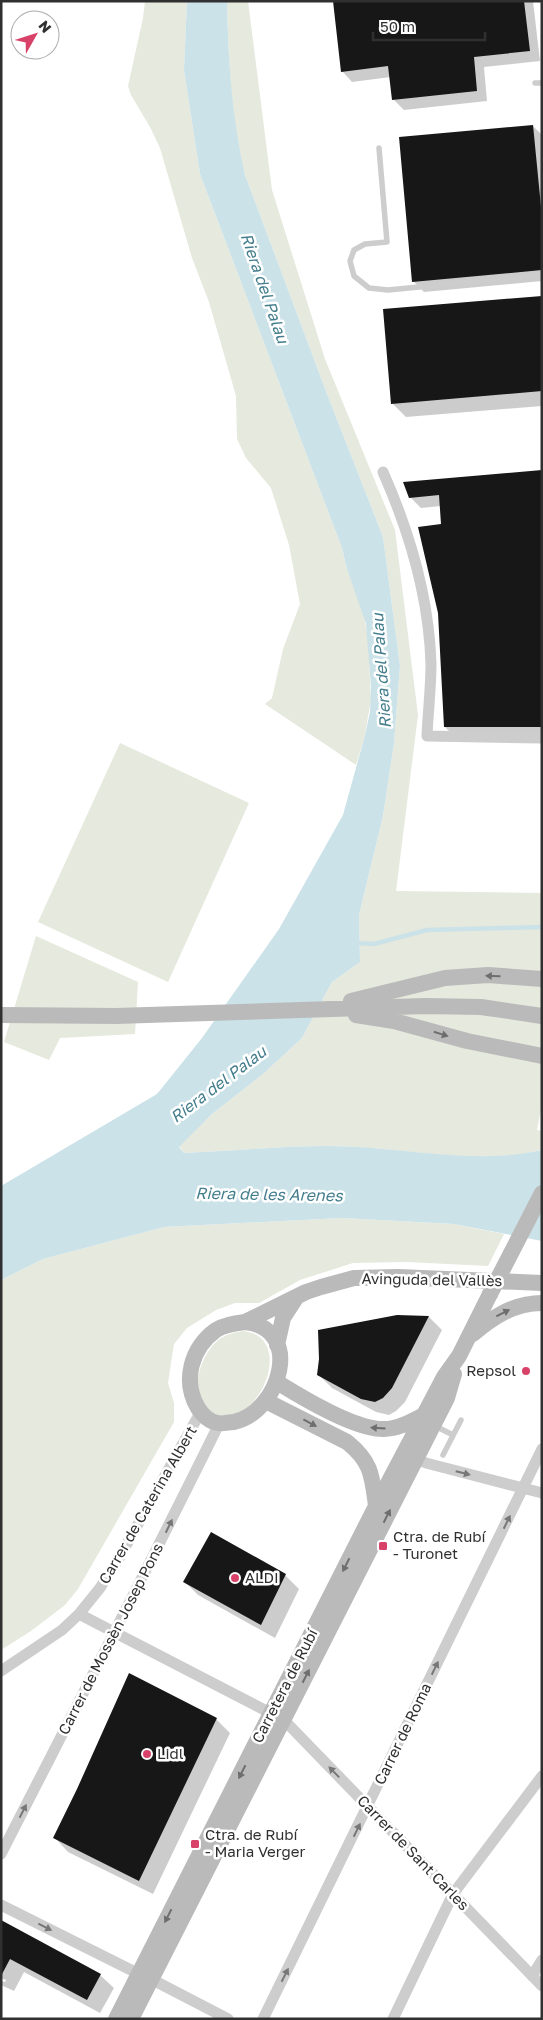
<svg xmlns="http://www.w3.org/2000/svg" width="543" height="2020" viewBox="0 0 543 2020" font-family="'Golos Text',sans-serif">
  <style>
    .green { fill: #e6e9dd }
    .water { fill: #cbe2e8 }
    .shadow { fill: #0003 }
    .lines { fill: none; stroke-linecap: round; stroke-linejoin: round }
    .stream { stroke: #cbe2e8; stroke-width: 4.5 }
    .building { fill: #171717 }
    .lane { stroke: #cdcdcd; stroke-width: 5.5 }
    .street { stroke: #cdcdcd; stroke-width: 11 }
    .secondary { stroke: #bababa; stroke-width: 16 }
    .secondary-bridge { stroke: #bababa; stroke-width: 16 }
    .oneway { fill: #6e6e6e }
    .oneway2 { fill: #777 }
    .poi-dot { fill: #d84269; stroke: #fff; stroke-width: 2 }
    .labels { text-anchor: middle; stroke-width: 5; stroke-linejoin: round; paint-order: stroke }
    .street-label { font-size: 15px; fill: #303030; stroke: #fff }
    .poi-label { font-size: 15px; fill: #303030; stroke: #fff; text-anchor: start }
    .water-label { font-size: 16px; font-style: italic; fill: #447e8d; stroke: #fff }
  </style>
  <rect width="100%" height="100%" fill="#fff"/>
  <path class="green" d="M145,1H187L184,70L200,174L342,548L347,569L363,612L368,637L371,700L364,739L356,765L265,704L272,698L283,649L300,604L289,545L271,488L246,458L237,439L236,396L209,302L192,258L160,148L150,127L131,95L128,86L143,18Z
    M227,1H248L272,190L325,359L395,530L418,715L396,891L542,893V1104L537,1130L542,1131V1150C472,1167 399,1146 329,1146C281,1146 232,1151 184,1153L179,1146L212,1114L263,1074L302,1038L332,982L360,962L359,915L383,816L394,743L400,666L383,537L327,394L245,175C231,118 228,60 227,1Z
    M120,743L249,803L168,982L38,922Z
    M36,936L138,982L135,1034L60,1038L49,1060L4,1042Z
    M342,1218L454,1224L504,1234L488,1266L407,1262L353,1263L300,1280L259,1303H235L216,1310L187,1328L174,1344L168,1383L174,1403V1422L78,1589L65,1605L31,1631L1,1650V1280L43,1259L164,1227Z
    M243,1331C299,1337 256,1434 214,1413C185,1398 200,1352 221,1338C228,1334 236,1332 243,1331Z"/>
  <path class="water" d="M187,1H227C228,60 232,118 245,175L327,394L383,537L400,666L394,743L383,816L359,915L360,962L332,982L302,1038L263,1074L212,1114L179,1147L184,1153C232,1151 281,1146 329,1146C399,1146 472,1166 542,1150V1241L454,1224L342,1218L164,1227L43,1259L1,1280V1186L157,1094L202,1038L279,929L343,815L364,739L370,712L371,687L366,624L347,569L342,548L200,174L184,70Z"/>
  <path class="shadow" d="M334,1H533L540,61L484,67L487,101L404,110L393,99L391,77L352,82L342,71Z
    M533,126L542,135V281L424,292L413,281Z
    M542,297V406L406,417L393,404Z
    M542,471V737H455L445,727L441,506L421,508L410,497Z
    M397,1316L429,1317L442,1330L405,1402L396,1411L389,1415L376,1412L332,1388L319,1375L320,1359Z
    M285,1575L299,1589L275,1638L198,1595L185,1582Z
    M216,1719L230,1733L153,1894L68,1852L55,1838Z
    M1,1924L100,1975L114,1988L100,2013L24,1972L14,1991L1,1985V1981L5,1982L6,1980L1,1978Z"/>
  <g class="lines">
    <path class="stream" d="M355,943L374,944L427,930L542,927"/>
  </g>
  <path class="building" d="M333,1H524L530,51L474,57L477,91L392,100L388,66L341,72Z
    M533,125L542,217V270L412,282L399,137Z
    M542,296V391L391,404L383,309Z
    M542,470V727H444L438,613L418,527L441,524L439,495L409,498L403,482Z
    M397,1315L429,1316L392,1388L383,1398L375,1402L361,1399L317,1375L319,1359L318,1330Z
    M211,1532L286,1574L261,1625L183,1582Z
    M129,1673L217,1718L139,1881L53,1838L77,1789Z
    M1,1920L101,1974L87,2000L10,1959L1,1976Z"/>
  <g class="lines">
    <path class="lane" d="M535,83H542
      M379,148L387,242L365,244L354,250L350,261L354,276L369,288L388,290L542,275
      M435,1426L453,1435
      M443,1455L461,1420"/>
    <path class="street" d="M383,472C410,533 429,596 431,664C431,688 428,712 427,736L542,738
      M416,1459L426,1463L542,1493
      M79,1614L284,1720L542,1986
      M1,1671L62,1630L79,1614L100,1588L118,1560L200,1413
      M1,1854C74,1711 148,1568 219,1424
      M1,1905L139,1974
      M532,1976L542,1960
      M151,1979L228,2019
      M263,2019L542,1449
      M393,2019L453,1894L542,1776"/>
    <path class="secondary" d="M351,1001L445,978L488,975L542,979
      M1,1015L116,1016L425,1006L481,1007L542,1016
      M356,1015L394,1021L467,1041L542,1056
      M245,1322L306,1292L321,1287L354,1278L398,1277L542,1283
      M245,1322C304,1328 281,1411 234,1422C229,1422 223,1424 218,1423C210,1422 202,1415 198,1408C182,1381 191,1348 216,1330C224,1325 236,1323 245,1322Z
      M473,1334C493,1317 514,1303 542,1303
      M277,1345L283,1318L296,1298
      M277,1382C301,1397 355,1430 384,1429C398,1429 412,1421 424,1415
      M266,1401L347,1442C372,1462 372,1476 376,1506
      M116,2019L376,1506L444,1377L459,1356L490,1294
      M131,2019L447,1398L454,1374"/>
    <path class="secondary-bridge" d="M490,1294L542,1193"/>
  </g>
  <defs><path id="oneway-solid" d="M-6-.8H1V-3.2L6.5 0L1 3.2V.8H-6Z" transform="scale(1.25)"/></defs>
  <g class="oneway">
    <use href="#oneway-solid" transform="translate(493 976) rotate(-178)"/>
    <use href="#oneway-solid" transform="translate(441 1034) rotate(17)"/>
    <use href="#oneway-solid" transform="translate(503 1313) rotate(-27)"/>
    <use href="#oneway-solid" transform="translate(310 1423) rotate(28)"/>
    <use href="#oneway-solid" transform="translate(378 1428) rotate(-176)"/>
    <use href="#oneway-solid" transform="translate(387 1516) rotate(-63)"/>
    <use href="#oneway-solid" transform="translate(346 1565) rotate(117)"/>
    <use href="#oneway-solid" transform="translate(306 1676) rotate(-63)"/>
    <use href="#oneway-solid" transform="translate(242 1772) rotate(117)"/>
    <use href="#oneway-solid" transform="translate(168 1916) rotate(117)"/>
  </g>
  <g class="oneway2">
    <use href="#oneway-solid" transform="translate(463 1473) rotate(14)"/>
    <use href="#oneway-solid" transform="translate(507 1522) rotate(-64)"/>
    <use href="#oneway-solid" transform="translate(169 1526) rotate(-64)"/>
    <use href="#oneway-solid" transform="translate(435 1668) rotate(-64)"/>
    <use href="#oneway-solid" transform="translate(334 1772) rotate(-134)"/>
    <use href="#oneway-solid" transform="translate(23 1811) rotate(-63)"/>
    <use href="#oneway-solid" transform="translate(357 1830) rotate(-64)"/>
    <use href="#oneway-solid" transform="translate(45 1927) rotate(27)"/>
    <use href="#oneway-solid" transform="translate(285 1975) rotate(-63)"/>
  </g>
  <g class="poi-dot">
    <circle cx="526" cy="1371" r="5"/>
    <rect x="378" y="1541" width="10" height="10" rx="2.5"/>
    <circle cx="235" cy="1578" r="5"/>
    <circle cx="147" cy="1754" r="5"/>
    <rect x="190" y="1839" width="10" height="10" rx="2.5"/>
  </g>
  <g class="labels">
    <g class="street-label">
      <text transform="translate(432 1280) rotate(1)" y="5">Avinguda del Vallès</text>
      <text transform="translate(148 1505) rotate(-60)" y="5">Carrer de Caterina Albert</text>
      <text transform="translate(111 1639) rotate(-63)" y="5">Carrer de Mossèn Josep Pons</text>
      <text transform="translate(285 1686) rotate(-63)" y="5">Carretera de Rubí</text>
      <text transform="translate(403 1734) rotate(-64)" y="5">Carrer de Roma</text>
      <text transform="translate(413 1853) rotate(46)" y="5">Carrer de Sant Carles</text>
    </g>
    <g class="poi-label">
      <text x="516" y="1376" text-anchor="end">Repsol</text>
      <text x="393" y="1542">Ctra. de Rubí<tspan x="393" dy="17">- Turonet</tspan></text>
      <text x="245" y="1583">ALDI</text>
      <text x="157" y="1759">Lidl</text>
      <text x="205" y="1840">Ctra. de Rubí<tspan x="205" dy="17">- Maria Verger</tspan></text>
    </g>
    <g class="water-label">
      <text transform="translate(265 288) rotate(71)" y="6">Riera del Palau</text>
      <text transform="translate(381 671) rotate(-94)" y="6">Riera del Palau</text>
      <text transform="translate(218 1084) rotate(-37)" y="6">Riera del Palau</text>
      <text transform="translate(269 1194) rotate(1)" y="6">Riera de les Arenes</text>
    </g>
  </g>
  <rect width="543" height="2020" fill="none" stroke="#303030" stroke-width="5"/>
  <g transform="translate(35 35) rotate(51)"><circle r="24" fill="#ffffff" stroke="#acacac"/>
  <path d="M0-4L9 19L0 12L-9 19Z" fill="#d84269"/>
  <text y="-8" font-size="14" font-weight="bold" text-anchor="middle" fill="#303030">N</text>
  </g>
  <path d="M373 32v8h112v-8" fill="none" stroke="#303030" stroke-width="2.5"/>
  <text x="380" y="32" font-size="15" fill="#303030" stroke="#ffffff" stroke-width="4" paint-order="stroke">50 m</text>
</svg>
